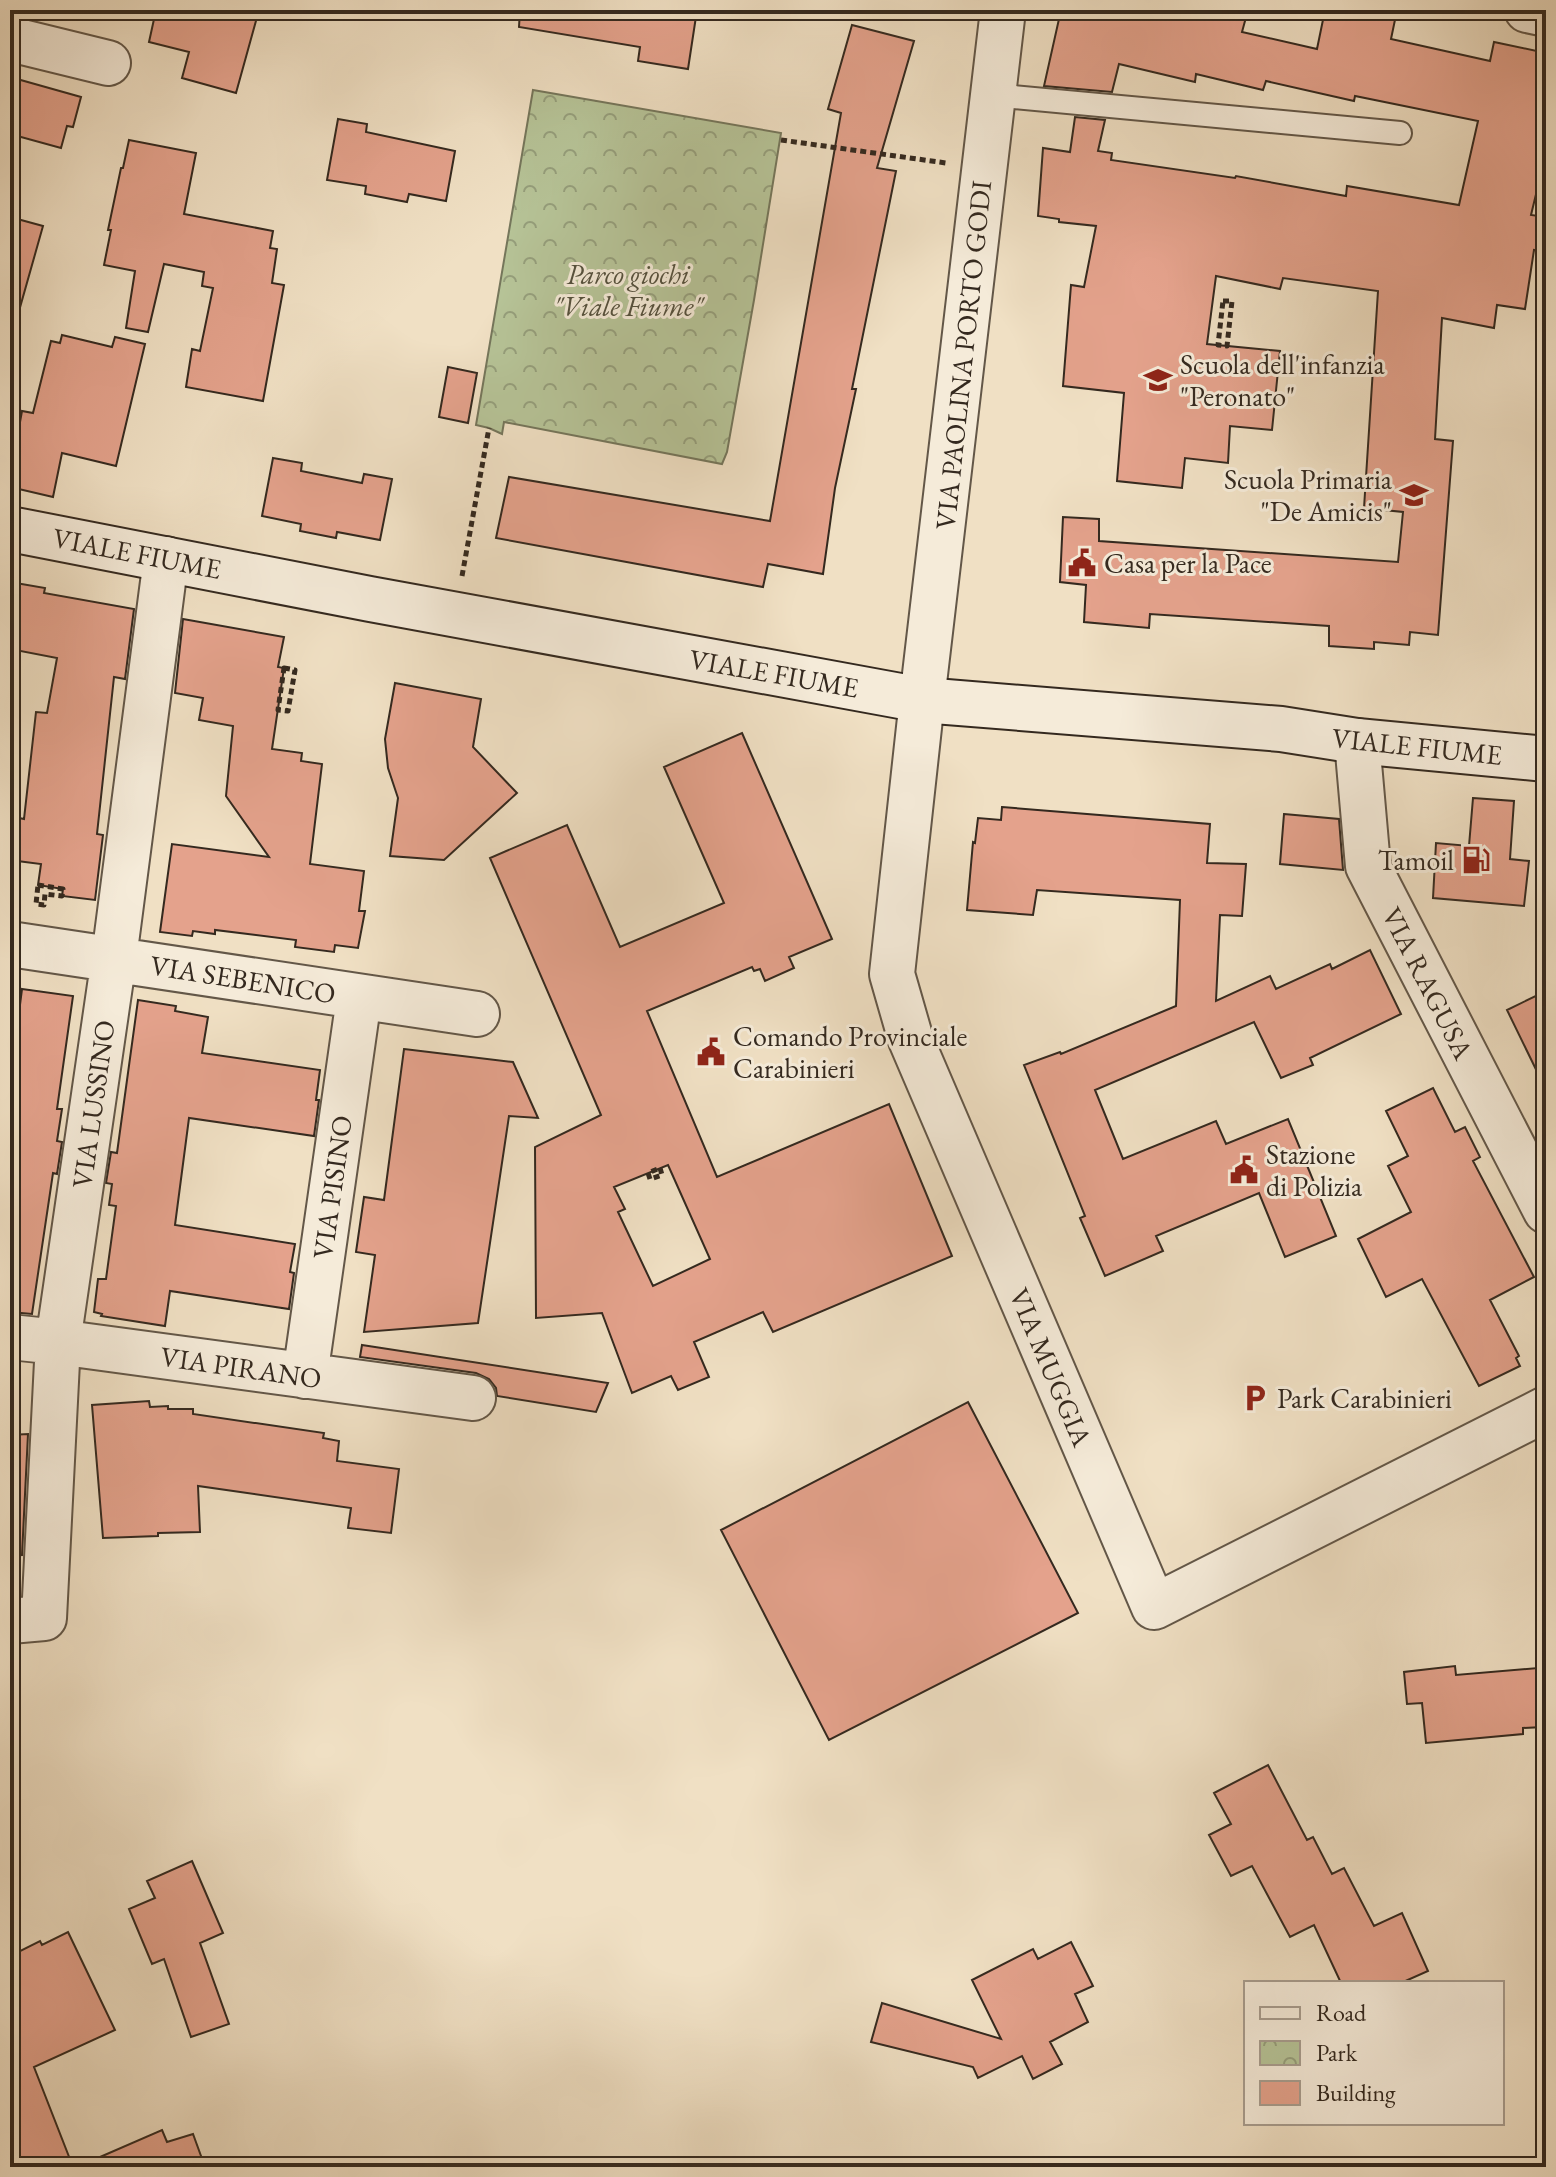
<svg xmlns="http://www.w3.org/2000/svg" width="1556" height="2177" viewBox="0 0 1556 2177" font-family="'EB Garamond',serif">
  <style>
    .park { fill: url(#park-crowns); stroke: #75765b; stroke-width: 2 }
    .building { fill: #e4a28c; stroke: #34291f; stroke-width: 2; fill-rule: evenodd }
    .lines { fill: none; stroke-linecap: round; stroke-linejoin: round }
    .lane-casing { stroke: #635748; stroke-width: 26 }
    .street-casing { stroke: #635748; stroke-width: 48 }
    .secondary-casing { stroke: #34291f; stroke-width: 48 }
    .path { stroke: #34291f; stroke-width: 5; stroke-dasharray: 6 4; stroke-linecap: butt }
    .lane { stroke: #f5ebd9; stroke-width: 22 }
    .street { stroke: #f5ebd9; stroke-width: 44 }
    .secondary { stroke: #f5ebd9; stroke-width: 44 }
    .labels { text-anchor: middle; stroke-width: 6; stroke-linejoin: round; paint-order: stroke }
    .park-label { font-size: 28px; font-style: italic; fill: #54503d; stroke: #f5ebd9 }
    .street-label { font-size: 28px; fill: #34291f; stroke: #f5ebd9 }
    .poi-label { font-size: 28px; fill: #34291f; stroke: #f5ebd9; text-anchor: start }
  </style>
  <defs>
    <pattern id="park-crowns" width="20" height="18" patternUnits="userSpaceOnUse" patternTransform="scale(2)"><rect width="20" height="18" fill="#b6c397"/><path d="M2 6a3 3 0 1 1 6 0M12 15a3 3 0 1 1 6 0" fill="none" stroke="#959e7b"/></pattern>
  </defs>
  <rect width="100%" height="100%" fill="#f0e0c4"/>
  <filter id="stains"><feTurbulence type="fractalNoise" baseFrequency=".0025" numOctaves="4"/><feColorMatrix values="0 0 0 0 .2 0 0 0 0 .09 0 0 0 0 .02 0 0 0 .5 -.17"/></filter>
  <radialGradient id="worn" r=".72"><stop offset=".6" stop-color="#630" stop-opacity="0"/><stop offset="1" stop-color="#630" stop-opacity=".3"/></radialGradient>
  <path class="park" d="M533,90L781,133L754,300L727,452L722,464L504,422L502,434L489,428L476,425Z"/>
  <path class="building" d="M156,10H259L236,93L182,78L189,52L149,42Z
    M520,10H697L688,69L638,61L640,47L519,27Z
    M1061,10H1248L1242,32L1317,49L1325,10H1371L1396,15L1391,39L1490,61L1494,42L1546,53V153L1531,215L1546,217L1541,251L1534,250L1525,309L1497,305L1494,328L1442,318L1435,439L1453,441L1438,635L1410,632L1409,645L1374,642V649L1329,646V626L1150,614L1149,628L1084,622L1086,585L1060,582L1063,517L1099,519V541L1398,562L1403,512L1364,508L1378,291L1283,278L1280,289L1216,276L1207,344L1280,351L1272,430L1230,426L1228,463L1185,458L1182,488L1117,481L1124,393L1063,386L1071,285L1084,287L1096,226L1059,222V219L1038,216L1043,148L1070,152L1075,117L1105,120L1098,151L1112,153L1111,160L1235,178L1236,176L1346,196L1347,186L1459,205L1478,121L1355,96L1354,101L1266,81L1263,90L1196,74L1195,82L1119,64L1112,92L1044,86Z
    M852,25L914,41L877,168L896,171L852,389H856L835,488L823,574L768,564L763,587L496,538L509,477L770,521L841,113L828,109Z
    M10,77L81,97L73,127L67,126L61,148L10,134Z
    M338,119L367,124L366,132L455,151L446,201L409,194L407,202L365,194L366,186L327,180Z
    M129,140L196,153L184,214L273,231L270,248L277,249L272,283L284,285L263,401L186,387L192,349L200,351L213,288L202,286L204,272L164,264L148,332L126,328L135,271L104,265L111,230H108L121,168H123Z
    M10,217L43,226L19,311L10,309Z
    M62,335L112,347L115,337L145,344L116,466L62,453L53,497L10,487V477L22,411L33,413L51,341L60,343Z
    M448,367L477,373L468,423L439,417Z
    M273,458L302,463L301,471L362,483L364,474L392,479L380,540L337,532L336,538L300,531L301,524L262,516Z
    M10,582L45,588L44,593L134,609L125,679L114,677L97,834L103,835L95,900L62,896L63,889L38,885L41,864L10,860V816L24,819L36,712L47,713L57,658L10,649Z
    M183,619L284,637L278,667L284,668L272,749L302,753L301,761L322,764L310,864L364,871L359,911H365L358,948L335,945L334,952L295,947L296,940L215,930V934L193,931L192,936L160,932L172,844L269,857L226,796L233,726L199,720L203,698L175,693Z
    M395,683L481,699L473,747L517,793L444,860L390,856L398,798L388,768L385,739Z
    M742,733L832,939L789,957L794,968L765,981L760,969L754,971L752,967L647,1011L717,1177L889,1104L952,1256L773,1332L763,1312L694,1342L709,1377L678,1390L671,1376L632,1393L602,1313L536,1318L535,1147L601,1115L490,858L567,825L620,947L724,903L664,767ZM668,1165L710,1259L653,1286L618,1212L625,1209L614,1187Z
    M1473,798L1514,801L1510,859L1529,861L1524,906L1433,898L1436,843L1469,846Z
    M1002,807L1210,824L1207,863L1246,864L1242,916L1220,915L1216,1001L1270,976L1276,989L1330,964L1332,969L1370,950L1401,1014L1310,1058L1313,1065L1281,1078L1254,1022L1095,1090L1123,1159L1216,1121L1226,1144L1288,1119L1336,1236L1285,1257L1259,1193L1156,1236L1163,1251L1105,1276L1080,1218L1085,1216L1024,1065L1060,1052L1061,1054L1176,1006L1180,900L1037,890L1033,915L967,910L973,842L975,843L978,818L1001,820Z
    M1284,814L1339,819L1343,870L1280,864Z
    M22,989L73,996L57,1109H62L57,1141L62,1142L57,1174L53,1173L32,1314L10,1312V1035L16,1036Z
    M1546,991V1090L1507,1010Z
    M138,1000L176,1006L175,1011L208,1017L202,1053L320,1070L316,1100H319L314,1136L189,1118L175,1225L295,1244L290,1272L294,1273L289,1309L170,1291L165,1326L101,1316L102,1314L94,1312L98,1279H106L116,1206L109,1205L112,1184L106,1183L111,1152L117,1153Z
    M404,1049L513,1062L538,1118L509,1116L478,1323L364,1332L375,1255L356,1252L364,1197L384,1200Z
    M1433,1088L1455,1132L1465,1127L1480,1157L1473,1161L1534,1277L1490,1300L1519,1356L1516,1358L1520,1366L1479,1386L1422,1279L1386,1297L1358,1239L1411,1212L1388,1166L1408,1156L1386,1111Z
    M362,1345L608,1383L596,1412L497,1396L496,1388L489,1379L476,1373L360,1357Z
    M149,1401L150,1407L168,1406V1409H193V1414L324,1433L323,1438L339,1441L337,1461L399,1469L391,1533L348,1528L351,1508L198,1486L200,1532L158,1533V1536L103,1538L92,1405Z
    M968,1402L1078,1613L829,1740L721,1530Z
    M28,1434L22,1555L10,1556V1435Z
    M1455,1666L1456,1675L1538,1668L1543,1727L1523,1728V1734L1426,1743L1422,1703L1407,1704L1404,1672Z
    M1268,1765L1307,1840L1313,1837L1332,1874L1344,1868L1374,1926L1402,1913L1428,1971L1401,1983H1341L1314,1925L1290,1937L1252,1866L1231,1876L1209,1835L1231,1824L1214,1793Z
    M192,1861L223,1933L200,1943L229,2024L191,2037L164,1959L152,1964L129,1909L155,1898L147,1881Z
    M68,1932L115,2030L34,2067L73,2167H10V1956L40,1941L42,1945Z
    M1071,1942L1093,1986L1075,1994L1088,2022L1050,2042L1062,2064L1033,2079L1022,2056L978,2078L973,2067L871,2042L882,2003L1001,2039L972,1980L1033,1949L1038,1959Z
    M162,2130L167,2142L193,2134L205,2167H77Z"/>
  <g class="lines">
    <defs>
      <path id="lane" d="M992,95L1400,133"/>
      <path id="street" d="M1003,10L922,700L892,974L911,1040L1154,1607L1546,1409
        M1527,10L1546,14
        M10,39L108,63
        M1357,741L1368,866L1546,1211
        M10,944L477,1014
        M10,1337L58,1342L473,1398
        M305,1376L359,998
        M10,1621L44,1618L58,1342L114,958L166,559"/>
      <path id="secondary" d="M10,529L370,599L922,700L1281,729L1357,741L1546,759"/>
    </defs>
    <use href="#lane" class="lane-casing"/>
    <use href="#street" class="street-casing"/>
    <use href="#secondary" class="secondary-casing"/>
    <path class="path" d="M781,140L946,163
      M1223,301H1232L1227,346L1218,345Z
      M462,576L489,428
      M284,668L295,670L288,711L278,710Z
      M38,885L63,889L62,896L45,894L44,905L36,904Z
      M660,1168L662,1175L650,1179L648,1173Z"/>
    <use href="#lane" class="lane"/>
    <use href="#street" class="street"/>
    <use href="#secondary" class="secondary"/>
  </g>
  <defs>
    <symbol id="school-bare" viewBox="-9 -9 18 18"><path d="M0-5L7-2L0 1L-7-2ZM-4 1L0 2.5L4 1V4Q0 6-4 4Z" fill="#8f2418" stroke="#f5ebd9" stroke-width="2.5" paint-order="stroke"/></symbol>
    <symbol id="civic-bare" viewBox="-9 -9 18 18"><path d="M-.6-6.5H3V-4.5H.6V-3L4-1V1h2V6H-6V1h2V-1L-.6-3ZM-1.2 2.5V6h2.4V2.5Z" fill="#8f2418" stroke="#f5ebd9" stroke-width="2.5" paint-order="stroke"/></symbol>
    <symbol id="fuel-bare" viewBox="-9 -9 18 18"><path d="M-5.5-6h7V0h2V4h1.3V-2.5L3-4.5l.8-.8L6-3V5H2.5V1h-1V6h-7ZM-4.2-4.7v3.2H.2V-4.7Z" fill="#8f2418" stroke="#f5ebd9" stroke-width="2.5" paint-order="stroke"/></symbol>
    <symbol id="parking-bare" viewBox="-9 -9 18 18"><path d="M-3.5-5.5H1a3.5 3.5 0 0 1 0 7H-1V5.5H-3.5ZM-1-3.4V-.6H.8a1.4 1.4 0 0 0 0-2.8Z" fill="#8f2418" stroke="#f5ebd9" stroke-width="2.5" paint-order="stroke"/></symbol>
  </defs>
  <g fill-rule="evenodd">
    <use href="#school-bare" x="1138" y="360" width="40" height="40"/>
    <use href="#school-bare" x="1394" y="475" width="40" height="40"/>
    <use href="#civic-bare" x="1062" y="543" width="40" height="40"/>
    <use href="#fuel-bare" x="1456" y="840" width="40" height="40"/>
    <use href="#civic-bare" x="691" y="1032" width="40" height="40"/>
    <use href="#civic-bare" x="1224" y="1150" width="40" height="40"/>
    <use href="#parking-bare" x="1235" y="1378" width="40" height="40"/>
  </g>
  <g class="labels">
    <g class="park-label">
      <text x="628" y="284">Parco giochi<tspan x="628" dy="32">"Viale Fiume"</tspan></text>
    </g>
    <g class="street-label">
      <text transform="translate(963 355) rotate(-84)" y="10">VIA PAOLINA PORTO GODI</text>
      <text transform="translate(137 553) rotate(11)" y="10">VIALE FIUME</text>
      <text transform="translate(774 673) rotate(10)" y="10">VIALE FIUME</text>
      <text transform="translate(1417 746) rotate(6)" y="10">VIALE FIUME</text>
      <text transform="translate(243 979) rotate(9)" y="10">VIA SEBENICO</text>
      <text transform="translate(1428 983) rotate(63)" y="10">VIA RAGUSA</text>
      <text transform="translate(93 1104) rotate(-82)" y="10">VIA LUSSINO</text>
      <text transform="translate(332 1187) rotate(-82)" y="10">VIA PISINO</text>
      <text transform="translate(241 1367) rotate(8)" y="10">VIA PIRANO</text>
      <text transform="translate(1051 1367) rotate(67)" y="10">VIA MUGGIA</text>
    </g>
    <g class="poi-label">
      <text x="1180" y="374">Scuola dell'infanzia<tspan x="1180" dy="32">"Peronato"</tspan></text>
      <text x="1392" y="489" text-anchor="end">Scuola Primaria<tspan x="1392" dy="32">"De Amicis"</tspan></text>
      <text x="1104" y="573">Casa per la Pace</text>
      <text x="1454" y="870" text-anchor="end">Tamoil</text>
      <text x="733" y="1046">Comando Provinciale<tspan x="733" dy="32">Carabinieri</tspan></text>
      <text x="1266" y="1164">Stazione<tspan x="1266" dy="32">di Polizia</tspan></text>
      <text x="1277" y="1408">Park Carabinieri</text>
    </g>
  </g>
  <rect width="1556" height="2177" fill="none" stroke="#f0e0c4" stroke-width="40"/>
  <rect x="12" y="12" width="1532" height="2153" fill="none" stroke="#34291f" stroke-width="4"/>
  <rect x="20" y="20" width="1516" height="2137" fill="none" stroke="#34291f" stroke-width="2"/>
  <rect x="1244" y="1981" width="260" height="144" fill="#f5ebd9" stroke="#a89d8f" stroke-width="2"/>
  <rect x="1260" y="2007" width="40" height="12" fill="#f5ebd9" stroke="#a89d8f" stroke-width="2"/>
  <text x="1316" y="2021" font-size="24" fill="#34291f">Road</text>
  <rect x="1260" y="2041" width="40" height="24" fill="url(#park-crowns)" stroke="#a89d8f" stroke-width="2"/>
  <text x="1316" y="2061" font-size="24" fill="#34291f">Park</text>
  <rect x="1260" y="2081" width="40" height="24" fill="#e4a28c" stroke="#a89d8f" stroke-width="2"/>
  <text x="1316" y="2101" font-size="24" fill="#34291f">Building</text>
  <rect width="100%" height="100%" filter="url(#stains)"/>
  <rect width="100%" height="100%" fill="url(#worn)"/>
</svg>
